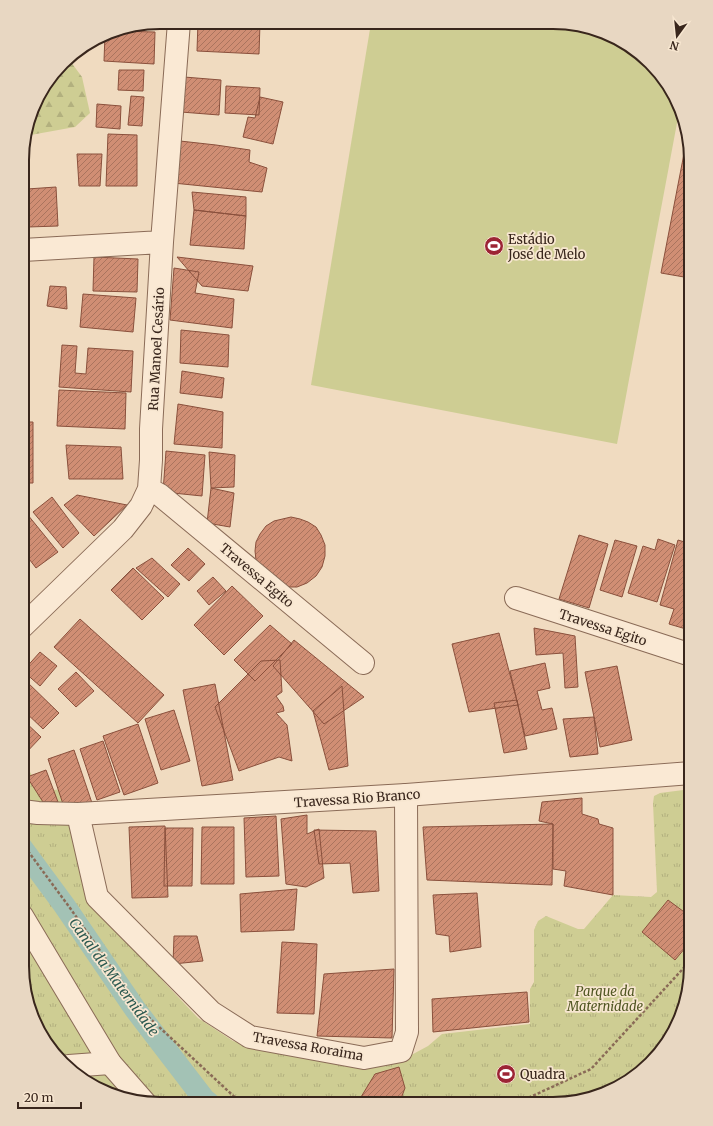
<svg xmlns="http://www.w3.org/2000/svg" width="713" height="1126" viewBox="0 0 713 1126" font-family="Merriweather,serif">
  <style>
    .green { fill: #cecd93 }
    .forest { fill: url(#forest-firs) }
    .park { fill: url(#park-tufts) }
    .lines { fill: none; stroke-linecap: round; stroke-linejoin: round }
    .canal { stroke: #a3c2b5; stroke-width: 22 }
    .building { fill: url(#building-hatch); stroke: #8a503c }
    .minor-casing { stroke: #8a6b57; stroke-width: 24 }
    .tertiary-casing { stroke: #8a6b57; stroke-width: 24 }
    .path { stroke: #8a6b57; stroke-width: 2.5; stroke-dasharray: 3 2; stroke-linecap: butt }
    .minor { stroke: #fae9d4; stroke-width: 22 }
    .tertiary { stroke: #fae9d4; stroke-width: 22 }
    .labels { text-anchor: middle; stroke-width: 3.5; stroke-linejoin: round; paint-order: stroke }
    .poi-label { font-size: 13px; fill: #39261c; stroke: #f7e6d0; text-anchor: start }
    .street-label { font-size: 13px; fill: #39261c; stroke: #f7e6d0 }
    .park-label { font-size: 13px; font-style: italic; fill: #505622; stroke: #f7e6d0 }
    .water-label { font-size: 14px; font-style: italic; fill: #2b5950; stroke: #f7e6d0 }
    .rim { fill: none; stroke: #39261c; stroke-width: 2 }
  </style>
  <defs>
    <pattern id="forest-firs" width="22" height="20" patternUnits="userSpaceOnUse"><rect width="22" height="20" fill="#cecd93"/><path d="M5 1l3.5 6h-7zM16 11l3.5 6h-7z" fill="#b2b07e"/></pattern>
    <pattern id="park-tufts" width="24" height="20" patternUnits="userSpaceOnUse"><rect width="24" height="20" fill="#cecd93"/><path d="M3 7l-1-3M5 7V3M7 7l1-3M15 17l-1-3M17 17v-4M19 17l1-3" fill="none" stroke="#b2b07e"/></pattern>
    <pattern id="building-hatch" width="6" height="6" patternUnits="userSpaceOnUse"><rect width="6" height="6" fill="#d08e74"/><path d="M-1 1l2-2M0 6l6-6M5 7l2-2" fill="none" stroke="#aa745e"/></pattern>
  </defs>
  <rect width="100%" height="100%" fill="#f0dbc0"/>
  <path class="green" d="M371,23H571L637,50L680,107L617,444L311,385Z"/>
  <path class="forest" d="M68,58L82,77L90,113L75,127L25,136L36,99Z"/>
  <path class="park" d="M22,759L38,785L47,791L68,788L85,868L141,953L164,982L198,1018L233,1041L269,1050L402,1060L428,1046L442,1034L530,1024V989L534,982V930L538,921L546,916L578,929H584L613,895L651,897L657,892L653,803L654,796L660,793L691,789V975L668,1043L644,1070L606,1093L553,1104L142,1103L76,1076L33,1019L22,966Z"/>
  <g class="lines">
    <path class="canal" d="M22,848L64,905L135,1009L204,1099L209,1103"/>
  </g>
  <path class="building" d="M198,22L260,23L259,54L197,51Z
    M117,31L155,32L154,64L104,61L105,34Z
    M119,70H144L143,91L118,90Z
    M184,77L221,80L219,115L181,112Z
    M226,86L260,88L259,115L225,113Z
    M131,96L144,97L142,126L128,125Z
    M260,97L283,102L273,144L243,137L248,117L255,118Z
    M97,104L121,106L120,129L96,127Z
    M108,134L137,135V186H106Z
    M687,138L691,160V237L684,277L661,273Z
    M180,141L216,145L250,150L249,162L267,168L262,192L173,183Z
    M77,154H102L100,186H79Z
    M56,187L58,226L28,227L27,189Z
    M192,192L246,197V216L194,210Z
    M194,210L246,216L244,249L190,245Z
    M94,257L138,259L137,292L93,291Z
    M177,257L253,266L248,291L202,286Z
    M174,268L199,272L195,293L234,299L232,328L170,320Z
    M23,282H28L29,301H23Z
    M50,286L66,287L67,309L47,306Z
    M83,294L136,298L133,332L80,327Z
    M181,330L229,335L228,367L180,363Z
    M62,345L77,346L75,373L86,374L88,348L133,351L131,392L59,387Z
    M182,371L224,378L222,398L180,393Z
    M59,390L126,393L125,429L57,426Z
    M178,404L223,412L222,448L174,444Z
    M23,422H33V483H23Z
    M66,445L121,447L123,479H69Z
    M166,451L205,455L202,496L163,492Z
    M209,452L235,455L234,487L211,488Z
    M211,488L234,493L230,527L207,523Z
    M77,495L127,505L94,536L64,505Z
    M52,497L79,533L63,548L33,512Z
    M23,509L58,552L36,568L23,551Z
    M291,517L300,519L308,522L316,527L321,535L325,545V556L322,567L316,576L307,583L297,587H286L256,560L255,551L256,542L260,534L266,526L274,521Z
    M579,535L608,544L589,608L559,599Z
    M658,539L675,545L657,602L628,593L643,546L655,550Z
    M615,540L637,546L622,597L600,590Z
    M678,540L691,544V610L686,629L669,624L674,609L660,605Z
    M188,548L205,564L189,581L171,565Z
    M152,558L180,584L168,597L136,568Z
    M133,568L164,598L142,620L111,590Z
    M213,577L226,591L209,605L197,591Z
    M232,586L263,616L224,655L194,625Z
    M80,619L164,695L138,723L54,647Z
    M270,625L292,644L255,681L234,660Z
    M534,628L575,636L578,687L565,688L563,653L536,655Z
    M499,633L518,705L469,712L452,644Z
    M294,640L364,697L324,724L273,666Z
    M40,652L57,666L40,686L23,671Z
    M280,660L282,692L276,696L283,706L284,711L276,713L287,725L292,761L279,757L239,771L215,707L261,661Z
    M545,663L550,688L537,691L542,710L552,708L557,729L525,736L510,671Z
    M617,666L632,740L600,747L585,672Z
    M76,672L94,691L76,707L58,689Z
    M25,680L59,713L43,729L22,709V683Z
    M215,684L233,780L202,786L183,690Z
    M342,686L348,766L329,770L313,711Z
    M517,700L527,749L504,753L494,703Z
    M174,710L190,761L161,770L145,719Z
    M594,717L598,754L570,757L563,719Z
    M22,719L41,737L22,757Z
    M138,724L158,783L124,795L103,736Z
    M103,741L120,792L97,800L80,749Z
    M74,750L92,803L63,804L48,759Z
    M46,770L58,802H43L27,777Z
    M582,798V814L598,819L599,824L613,828V895L564,886L566,871L553,869V824L539,821L542,802Z
    M307,815V834L319,829L324,878L306,887L286,884L281,819Z
    M276,816L279,876L246,877L244,818Z
    M553,824L552,885L427,880L423,827Z
    M165,826L168,897L132,898L129,827Z
    M202,827H234V884H201Z
    M165,828H193L192,886H164Z
    M314,830L376,831L379,891L353,893L350,863L319,864Z
    M297,889L294,930L241,932L240,894Z
    M477,893L481,947L450,952L449,936L436,934L433,895Z
    M668,900L691,917V941L675,960L642,932Z
    M174,936H197L203,961L173,964Z
    M282,942L317,944L314,1014L277,1013Z
    M394,969L392,1038L317,1036L324,974Z
    M527,992L529,1022L433,1032L432,999Z
    M399,1067L405,1088L399,1104L367,1103L361,1097L375,1074Z"/>
  <g class="lines">
    <defs>
      <path id="minor" d="M23,250L162,242
        M149,489L160,495L363,663
        M516,598L691,655
        M22,627L123,529L141,506L149,489L151,460V429L162,242L179,22
        M78,814L97,897L211,1012L250,1037L364,1058L401,1051L407,1032L406,795
        M69,1066L110,1063"/>
      <path id="tertiary" d="M22,811L38,813L78,814L406,795L691,773
        M22,916L110,1063L145,1103"/>
    </defs>
    <use href="#minor" class="minor-casing"/>
    <use href="#tertiary" class="tertiary-casing"/>
    <path class="path" d="M22,843L70,908L143,1012L241,1103
      M515,1104L591,1069L691,960"/>
    <use href="#minor" class="minor"/>
    <use href="#tertiary" class="tertiary"/>
  </g>
  <defs>
    <symbol id="stadium-disc" viewBox="-11 -11 22 22"><circle r="9.5" fill="#9c2435" stroke="#f7e6d0"/><path d="M0-5a6.5 5 0 1 0 0 10a6.5 5 0 1 0 0-10ZM-3.5-1.8h7v3.6h-7Z" fill="#fff"/></symbol>
  </defs>
  <g fill-rule="evenodd">
    <use href="#stadium-disc" x="483" y="235" width="22" height="22"/>
    <use href="#stadium-disc" x="495" y="1063" width="22" height="22"/>
  </g>
  <g class="labels">
    <g class="poi-label">
      <text x="508" y="244">Estádio<tspan x="508" dy="15">José de Melo</tspan></text>
      <text x="520" y="1079">Quadra</text>
    </g>
    <g class="street-label">
      <text transform="translate(156 349) rotate(-87)" y="5">Rua Manoel Cesário</text>
      <text transform="translate(257 575) rotate(40)" y="5">Travessa Egito</text>
      <text transform="translate(603 627) rotate(18)" y="5">Travessa Egito</text>
      <text transform="translate(357 798) rotate(-4)" y="5">Travessa Rio Branco</text>
      <text transform="translate(308 1046) rotate(10)" y="5">Travessa Roraima</text>
    </g>
    <g class="park-label">
      <text x="605" y="996">Parque da<tspan x="605" dy="15">Maternidade</tspan></text>
    </g>
    <g class="water-label">
      <text transform="translate(114 977) rotate(54)" y="5">Canal da Maternidade</text>
    </g>
  </g>
  <path d="M0 0H713V1126H0ZM160 29H553A131 131 0 0 1 684 160V966A131 131 0 0 1 553 1097H160A131 131 0 0 1 29 966V160A131 131 0 0 1 160 29Z" fill="#e8d7c2" fill-rule="evenodd"/>
  <path class="rim" d="M160 29H553A131 131 0 0 1 684 160V966A131 131 0 0 1 553 1097H160A131 131 0 0 1 29 966V160A131 131 0 0 1 160 29Z"/>
  <g transform="translate(677 36) rotate(195)" stroke="#f7e6d0" stroke-width="3" paint-order="stroke">
  <path d="M0-3L7 15L0 10L-7 15Z" fill="#39261c"/>
  <text y="-6" font-size="11" font-weight="bold" text-anchor="middle" fill="#39261c">N</text>
  </g>
  <path d="M18 1102v6h63v-6" fill="none" stroke="#39261c" stroke-width="2"/>
  <text x="24" y="1102" font-size="12" fill="#39261c" stroke="#f7e6d0" stroke-width="3" paint-order="stroke">20 m</text>
</svg>
